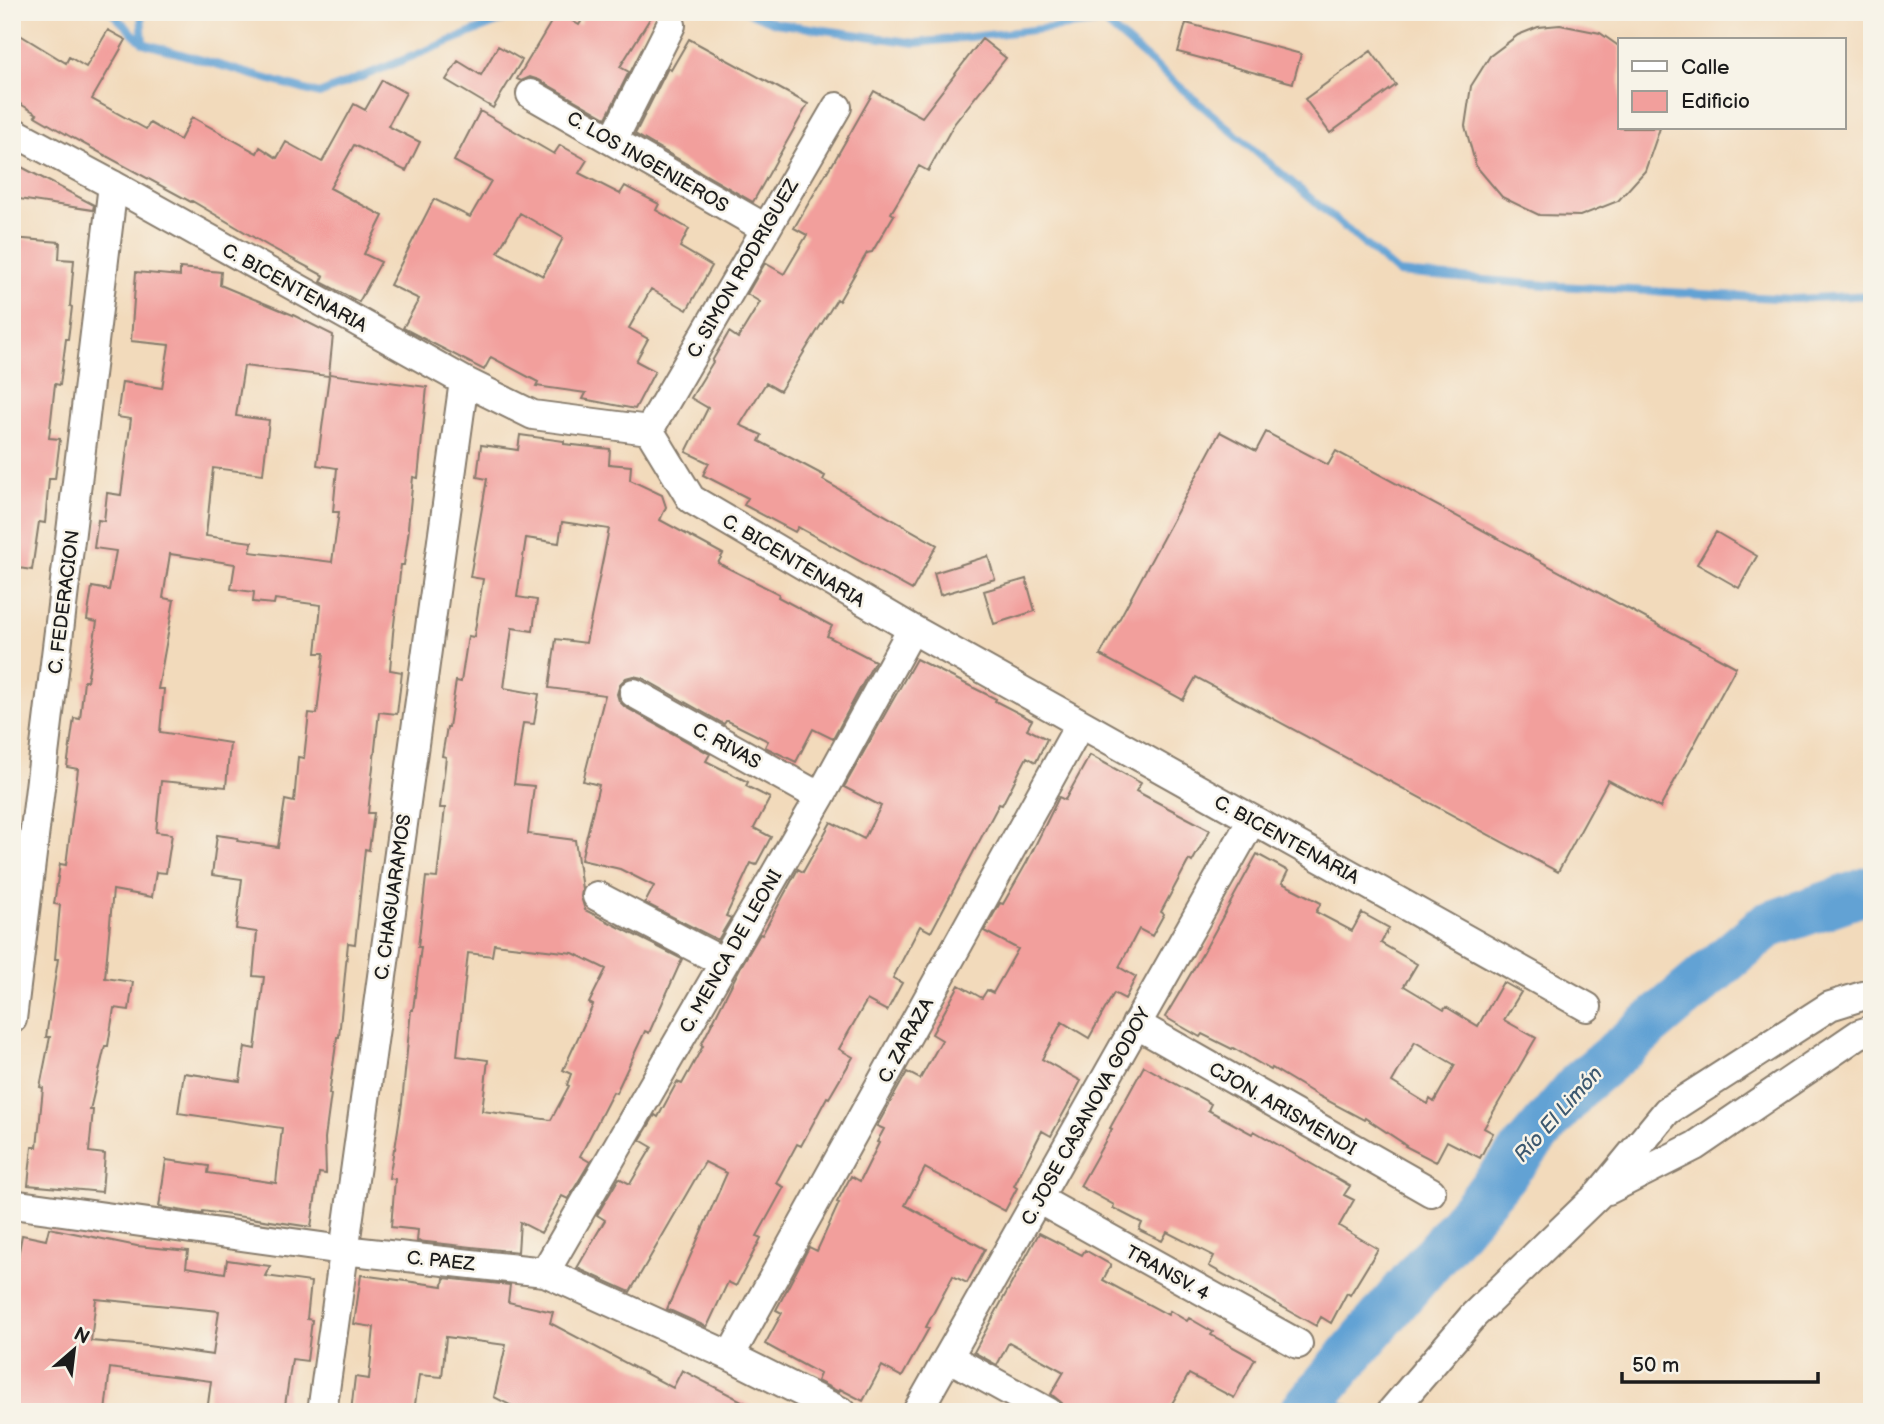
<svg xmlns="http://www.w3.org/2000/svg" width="1884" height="1424" viewBox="0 0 1884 1424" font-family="'Balsamiq Sans',sans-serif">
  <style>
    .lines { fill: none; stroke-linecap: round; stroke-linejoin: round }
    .stream { stroke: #62a2d4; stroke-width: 8 }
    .river { stroke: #62a2d4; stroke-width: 47 }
    .building { fill: #f29f9c; fill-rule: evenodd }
    .street-casing { stroke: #877b6c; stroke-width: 32 }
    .street { stroke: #fff; stroke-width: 28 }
    .labels { text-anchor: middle; stroke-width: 5; stroke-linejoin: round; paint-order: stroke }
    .street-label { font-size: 19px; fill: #1c1c1c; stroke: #f7f3e8 }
    .water-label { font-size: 21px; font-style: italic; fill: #3c586f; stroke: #f7f3e8 }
  </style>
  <rect width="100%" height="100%" fill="#f7f3e8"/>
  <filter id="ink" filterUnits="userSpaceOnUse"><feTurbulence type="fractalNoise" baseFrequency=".0143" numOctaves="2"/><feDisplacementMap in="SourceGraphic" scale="14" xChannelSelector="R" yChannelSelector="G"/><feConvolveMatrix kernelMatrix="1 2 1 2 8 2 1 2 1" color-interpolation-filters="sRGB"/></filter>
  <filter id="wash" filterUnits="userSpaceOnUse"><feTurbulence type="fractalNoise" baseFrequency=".00686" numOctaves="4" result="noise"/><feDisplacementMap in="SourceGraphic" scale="28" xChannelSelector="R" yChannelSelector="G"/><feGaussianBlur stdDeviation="1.57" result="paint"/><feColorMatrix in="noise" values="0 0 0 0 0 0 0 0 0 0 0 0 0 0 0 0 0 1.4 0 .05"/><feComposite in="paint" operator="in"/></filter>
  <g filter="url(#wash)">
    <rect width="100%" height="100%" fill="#f2dabb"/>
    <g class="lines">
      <path class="stream" d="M111,12L143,43L319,94L522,12
        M141,12L143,43
        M748,12L775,23L916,43L1104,22L1398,273L1559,286L1794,299L1872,295
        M1318,1394L1355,1412"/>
      <path class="river" d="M1302,1412L1580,1084L1766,926L1872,889"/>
    </g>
    <g id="blocks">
      <path class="building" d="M557,12L579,25L587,12H654L620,67L629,72L606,118L539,80L530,77L521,81L517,79Z
        M1186,23L1301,54L1293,83L1178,52Z
        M1560,25L1600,33L1620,47V128H1660L1645,171L1618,201L1580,216L1539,215L1502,197L1476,166L1465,126L1471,86L1490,56L1518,35L1538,27Z
        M12,30L66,63L69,57L86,67L108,30L126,40L92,99L146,129L150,123L180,140L192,117L257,153L260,147L277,158L286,142L322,162L354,104L365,110L382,80L406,93L388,126L420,142L406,171L354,145L330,188L383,216L364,254L381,262L359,302L321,282L324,276L270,247L192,201L191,202L71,137L35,116L37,114L12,99Z
        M689,39L808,104L753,202L635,134L668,68L671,70Z
        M982,39L1006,58L954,124L928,171L919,166L891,213L894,215L872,252L867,253L839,301L837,299L780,391L766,383L740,425L762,435L759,441L825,476L823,480L937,545L912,590L798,527L795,532L744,505L748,498L703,475L709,463L686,452L708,408L691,398L713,362L712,361L729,332L738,338L760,302L747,294L765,263L784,274L807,235L794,228L831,165H832L874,91L922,117Z
        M498,46L522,60L493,108L446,80L458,61L481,75Z
        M1371,51L1396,85L1330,133L1305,99Z
        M480,111L554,154L560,145L587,160L579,173L620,194L625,186L659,204L656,210L689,229L680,247L712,266L687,310L651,289L629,328L648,339L636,361L655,371L635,409L583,399L586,393L536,386L538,382L491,357L484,370L403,328L419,299L390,285L434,199L470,217L491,181L454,161ZM520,213L563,238L543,276L498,252Z
        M12,162L94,205L93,210L12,198Z
        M12,238L60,242L59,259L74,260L70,306L72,307L68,339H66L60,385L55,384L49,438L60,439L55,479H49L45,523L39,522L32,570L12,567Z
        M180,268L221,272L220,285L293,315L333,335L329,374L427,387L418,478L413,477L408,528L409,529L404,565H401L393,633L390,670L402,672L397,714L379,712L368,813H374L369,850L365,849L355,944L348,943L339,1037H337L329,1094H331L325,1138L326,1174L319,1173L311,1227L203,1211L202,1214L159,1207L166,1160L209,1166L208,1173L276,1183L282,1128L178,1113L184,1073L240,1081L245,1047L255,1049L264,977L253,976L257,932L236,929L242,879L212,875L217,835L238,838L237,841L278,847L285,800L294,802L298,757L304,758L309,713L317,714L324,653H316L321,605L275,599L274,604L253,602L254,592L231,589L235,564L170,554L163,598L174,600L158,689H164L160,732L230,743L226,787L161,781L156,832L172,834L166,873L156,872L152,897L113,890L105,978L133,982L129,1010L114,1008L108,1046H105L90,1110H93L89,1152L105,1154L102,1192L28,1185L32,1147H37L43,1088L40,1087L50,1037H46L58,959H55L60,905L54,904L60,864L66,865L78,769L67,767L74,718L80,719L84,681H87L97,622L87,620L92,587L109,590L116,551L94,548L98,520L104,521L107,493L121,495L131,419L117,417L122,382L162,388L169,345L131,341L136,272L180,276ZM244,366L329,376L317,465L337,468L333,512H339L332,562L250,552L252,542L206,536L213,468L263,474L269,420L236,416Z
        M1220,432L1256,451L1266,432L1328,465L1336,451L1736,667L1660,808L1608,780L1558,872L1196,677L1183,700L1100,655Z
        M520,435L564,441V444L610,449L609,464L631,466L630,480L662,495L666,507L660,520L723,554L718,563L779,594L778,597L832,626L827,636L875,661L833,739L813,729L796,762L765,747L768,741L728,721H726L724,724L642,678L633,676L626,678L620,684L617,694L619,701L625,707L710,754L706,761L748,782L746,786L770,798L754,828L771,837L756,865L751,863L726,916L731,918L718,940L645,903L654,886L620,869L581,860L599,785L583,781L605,695L549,688L556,639L586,643L609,529L562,522L559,543L526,538L517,597L537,600L533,631L512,628L504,688L539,694L534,724L523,723L514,784L534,786L528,834L575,840L582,889L581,897L585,910L682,959L649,1033L645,1031L616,1093L613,1092L580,1156L590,1162L568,1199L562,1196L541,1233L520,1222L518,1252L417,1241L418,1230L391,1227L395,1179L389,1178L394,1149H395L402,1103L411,1010H413L421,947H418L426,877L437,878L445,808H440L446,757L442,756L447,727H449L456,681L461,682L468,636L474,637L483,579L470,577L487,479L477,477L481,445L518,450ZM494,944L573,953L606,969L589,1003L593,1005L563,1070L571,1074L567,1085L569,1086L551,1120L482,1111L488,1060L457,1056L468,953L492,956Z
        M1716,532L1757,556L1739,588L1697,564Z
        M988,556L995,579L940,595L934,573Z
        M1026,579L1035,611L994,624L984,591Z
        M916,659L996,699L995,701L1032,720L1027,729L1047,739L1036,762L1027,757L1002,805L999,804L931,932L920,926L893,978L902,983L887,1011L867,1000L839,1049L853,1057L829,1098L827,1097L801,1146L797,1144L776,1183L784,1187L757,1236L761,1238L736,1286L728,1282L707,1327L667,1309L727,1173L705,1162L630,1292L577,1268L605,1220L597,1215L619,1178L630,1184L652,1147L640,1140L655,1115L658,1117L677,1082L682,1084L703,1046L701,1045L740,968L760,934L762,935L798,869L803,872L831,822L864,839L881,806L844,787Z
        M1090,755L1141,783L1136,791L1210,830L1192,862L1189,860L1161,912L1164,914L1152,936L1139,929L1119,967L1136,977L1125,999L1114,993L1089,1038L1062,1022L1042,1059L1081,1081L1051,1136L1042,1131L1014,1186L1017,1188L1005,1211L925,1168L905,1205L985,1249L967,1283L953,1276L926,1327L929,1328L902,1377L882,1366L863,1401L840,1389L839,1392L817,1381L820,1374L765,1344L782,1313L776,1310L809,1247L817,1251L839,1203L837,1202L851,1176L860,1181L879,1143L877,1142L884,1129L877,1126L907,1072L920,1079L942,1040L932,1034L959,985L982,998L987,990L993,993L1018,949L984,931L1000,903L1003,904L1027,862L1059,797L1065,800Z
        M1257,854L1288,871L1282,883L1321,903L1316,912L1352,931L1362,913L1389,928L1381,943L1417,964L1404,986L1444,1010L1446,1007L1478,1026L1503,982L1521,992L1504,1020L1536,1038L1484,1128L1493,1133L1480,1158L1447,1141L1436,1162L1405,1146L1406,1145L1365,1118L1364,1120L1317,1095L1272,1068L1271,1070L1233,1048L1232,1049L1202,1034L1200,1037L1165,1017L1203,953ZM1415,1042L1455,1065L1434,1102L1430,1099L1428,1104L1392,1082Z
        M1144,1066L1211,1104L1208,1110L1252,1134L1254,1131L1350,1186L1344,1195L1354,1200L1339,1226L1378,1249L1350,1295L1347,1293L1331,1323L1321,1317L1316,1326L1286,1309L1209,1266L1214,1256L1167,1232L1162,1241L1139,1230L1142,1223L1113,1208L1114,1205L1080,1186L1112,1129L1110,1128Z
        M49,1228L137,1246L188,1251L186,1267L225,1273L227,1260L270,1266L265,1276L311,1282L307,1319L312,1320L307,1361L292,1359L284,1412H207L211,1381L110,1368L105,1412H12V1308L16,1278H14L22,1235L46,1240ZM96,1299L219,1311L213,1355L148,1346L91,1341Z
        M1039,1233L1082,1255L1085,1250L1111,1265L1103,1280L1168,1315L1170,1311L1187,1321L1189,1318L1213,1332L1211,1335L1255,1359L1234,1398L1189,1374L1167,1412H1065L1062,1403L1051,1394L1064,1372L1009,1342L997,1365L974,1352Z
        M361,1275L443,1286L444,1278L510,1285L508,1302L553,1312L550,1323L673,1388L682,1370L763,1412H524L494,1397L506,1345L446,1337L442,1377L419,1375L414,1412H351L355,1377L369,1379L374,1327L354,1324Z"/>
    </g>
  </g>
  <g filter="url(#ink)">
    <use href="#blocks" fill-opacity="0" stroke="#877b6c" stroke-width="2"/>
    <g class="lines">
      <defs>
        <path id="street" d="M531,94L765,228
          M12,131L113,185L464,381L533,415L649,430L691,499L912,629L1587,1007
          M613,140L671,25
          M649,430L837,107
          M634,693L820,797
          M597,896L723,962
          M12,1019L113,185
          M1136,1024L1431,1192
          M1608,1190L1695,1146L1859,1034L1872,1030
          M1038,1199L1298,1344
          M12,1204L343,1250L545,1272L730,1356L842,1412
          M545,1272L820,797L912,629
          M730,1356L1080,724
          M948,1357L1048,1412
          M322,1412L464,381
          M917,1412L1252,820
          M1391,1412L1474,1315L1599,1194L1667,1111L1830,1006L1872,993"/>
      </defs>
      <use href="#street" class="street-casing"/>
      <use href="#street" class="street"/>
    </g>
  </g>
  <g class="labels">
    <g class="street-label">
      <text transform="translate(648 161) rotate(30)" y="7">C. LOS INGENIEROS</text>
      <text transform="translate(742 268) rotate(-60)" y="7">C. SIMON RODRIGUEZ</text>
      <text transform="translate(295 287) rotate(29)" y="7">C. BICENTENARIA</text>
      <text transform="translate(794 560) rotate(31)" y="7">C. BICENTENARIA</text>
      <text transform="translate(63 602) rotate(-83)" y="7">C. FEDERACION</text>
      <text transform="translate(727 745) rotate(29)" y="7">C. RIVAS</text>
      <text transform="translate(1287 839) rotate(29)" y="7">C. BICENTENARIA</text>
      <text transform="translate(392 897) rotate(-82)" y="7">C. CHAGUARAMOS</text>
      <text transform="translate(730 951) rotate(-60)" y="7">C. MENCA DE LEONI</text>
      <text transform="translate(905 1040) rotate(-61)" y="7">C. ZARAZA</text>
      <text transform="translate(1283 1108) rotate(30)" y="7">CJON. ARISMENDI</text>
      <text transform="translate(1085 1116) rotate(-61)" y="7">C. JOSE CASANOVA GODOY</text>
      <text transform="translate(441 1260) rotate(6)" y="7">C. PAEZ</text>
      <text transform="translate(1168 1272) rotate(29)" y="7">TRANSV. 4</text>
    </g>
    <g class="water-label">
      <text transform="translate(1558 1114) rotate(-48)" y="7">Río El Limón</text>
    </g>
  </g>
  <rect width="1884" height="1424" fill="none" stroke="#f7f3e8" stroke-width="42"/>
  <rect x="1618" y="38" width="228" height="91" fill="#f7f3e8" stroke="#9f9d96" stroke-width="2"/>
  <rect x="1632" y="61" width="35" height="10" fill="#ffffff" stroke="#9f9d96" stroke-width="2"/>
  <text x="1681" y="74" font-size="21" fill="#1c1c1c">Calle</text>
  <rect x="1632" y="91" width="35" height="21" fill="#f29f9c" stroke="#9f9d96" stroke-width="2"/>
  <text x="1681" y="108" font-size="21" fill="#1c1c1c">Edificio</text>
  <g transform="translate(74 1350) rotate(28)" stroke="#f7f3e8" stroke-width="5" paint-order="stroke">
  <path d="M0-5L12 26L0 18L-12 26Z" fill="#1c1c1c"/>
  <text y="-10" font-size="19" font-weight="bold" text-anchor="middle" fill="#1c1c1c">N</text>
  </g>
  <path d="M1622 1372v10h196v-10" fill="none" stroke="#1c1c1c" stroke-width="3.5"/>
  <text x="1632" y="1372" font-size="21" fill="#1c1c1c" stroke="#f7f3e8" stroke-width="5" paint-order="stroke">50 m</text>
</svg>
